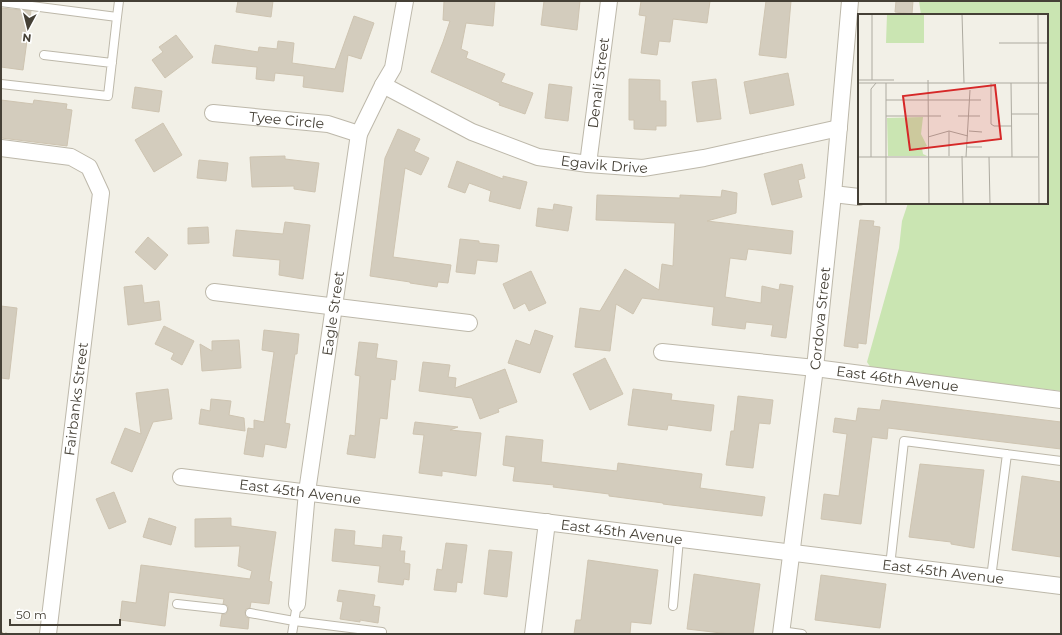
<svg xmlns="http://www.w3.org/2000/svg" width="1062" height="635" viewBox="0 0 1062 635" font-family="Montserrat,sans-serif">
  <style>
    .green { fill: #cae5b2 }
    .building { fill: #d3ccbd; stroke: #cec4b1 }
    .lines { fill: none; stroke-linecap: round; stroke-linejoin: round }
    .service-casing { stroke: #bdb8aa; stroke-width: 10 }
    .minor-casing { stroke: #bdb8aa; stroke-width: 18 }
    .path { stroke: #beb59c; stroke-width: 2.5; stroke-dasharray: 2 2; stroke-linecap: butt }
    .service { stroke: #fff; stroke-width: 8 }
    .minor { stroke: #fff; stroke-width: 16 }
    .labels { text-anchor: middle; stroke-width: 3.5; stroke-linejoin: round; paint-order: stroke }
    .street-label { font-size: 14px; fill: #454036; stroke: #fff }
    .inset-road { fill: none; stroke: #adaaa0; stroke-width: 1 }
    .view { fill: #d62828; fill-opacity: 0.15; stroke: #d62828; stroke-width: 2 }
    .inset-edge { fill: none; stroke: #454036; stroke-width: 2 }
  </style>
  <rect width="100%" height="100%" fill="#f2f0e7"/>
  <path class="green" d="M919,1H1061V391L871,368L867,362L899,248L902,221L908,203H1047V15H921Z"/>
  <path class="building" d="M238,1H273L271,17L236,12Z
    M444,1H495L493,26L466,23L461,49L468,52L466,58L505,74L501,82L533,93L525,114L499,105L500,103L431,72L443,42L450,21L443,20Z
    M544,1H580L577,30L541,25Z
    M641,1H710L707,23L673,19L670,42L659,41L657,55L641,53L646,16L639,15Z
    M766,1H791L786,58L759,55Z
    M896,1H913L912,14L895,12Z
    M1,8L31,11L23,70L1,67Z
    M354,16L374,23L361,59L348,55L343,92L303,87L304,76L275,73L274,81L256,79L257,67L212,63L215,45L258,52L259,47L277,49L278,41L294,43L292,63L335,69Z
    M176,35L193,57L165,78L152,60L163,52L159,47Z
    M788,73L794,105L750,114L744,82Z
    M629,79L660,80V101H666V126H656V130L634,129V120H629Z
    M716,79L721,119L697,122L692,82Z
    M549,84L572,87L568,121L545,118Z
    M135,87L162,91L159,112L132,108Z
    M1,100L33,104L34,100L67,104L66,109L72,110L67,146L1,138Z
    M163,123L182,155L154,172L135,140Z
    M398,129L420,139L414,151L429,158L421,175L405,168L393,257L451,265L448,283L438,282L437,287L410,283V282L370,276L385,158Z
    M285,156V159L319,163L315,192L294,189V186L252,187L250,157Z
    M199,160L228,163L226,181L197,178Z
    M457,161L503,179V176L527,182L520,209L489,201L491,191L469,183L465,193L448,187Z
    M802,164L805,178L798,180L802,197L772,205L764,174Z
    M722,190L737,193L736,213L707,221L793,231L791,254L748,249L746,260L730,258L725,297L761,303L762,286L779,290L780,284L793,286L786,338L771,336L773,325L746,322L745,329L712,325L714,307L642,298L633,314L616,304L610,351L575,347L580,308L600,311L625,269L659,290L662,264L673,266L675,223L596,220L597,195L680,198V195L721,197Z
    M554,204L572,207L568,231L536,226L538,208L553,210Z
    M860,220L874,221L873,226L880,227L866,344L858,343V348L844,346Z
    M285,222L310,225L303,279L279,275L280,260L233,256L236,230L283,234Z
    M208,227L209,243L188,244V228Z
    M148,237L168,255L155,270L135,252Z
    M460,239L479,241V243L499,245L497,262L477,260L475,274L456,272Z
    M531,271L546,303L529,311L525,303L514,309L503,284Z
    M142,285L144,303L159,301L161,320L128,325L124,287Z
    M1,306L17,308L9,379L1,378Z
    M164,326L194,341L182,365L171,359L174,353L155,344Z
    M264,330L299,334L297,354H295L285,423L290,424L286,448L265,444L263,457L244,454L248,428L254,429V420L264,422L274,352L262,350Z
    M535,330L553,336L540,373L508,363L516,340L530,345Z
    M239,340L241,368L202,371L200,344L212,351V341Z
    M359,342L378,344L376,358L397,361L395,380L391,379L387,419L380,418L375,458L347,454L350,435L355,436L360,376L355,375Z
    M605,358L623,394L590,410L573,374Z
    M423,362L450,365L448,377L456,378L455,388L505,369L517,402L498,409L499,412L480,419L472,398L419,391Z
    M168,389L172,419L153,422L132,472L111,463L125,428L141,434L136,393Z
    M633,389L672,394L671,400L714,405L711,431L668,425L667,430L628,425Z
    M738,396L773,400L770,424L759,423L753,468L726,465L731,431H734Z
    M211,399L231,401L229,415L244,418L245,431L199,424L201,409L210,411Z
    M882,400L1061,422V449L888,428L887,439L872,437L861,524L821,519L824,494L839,496L847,434L833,432L835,418L856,421L858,408L880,410Z
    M415,422L458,427L450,430L481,433L476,476L442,471V476L419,473L424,435L413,434Z
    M506,436L543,440L541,462L617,471L618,463L702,474L700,488L765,497L762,516L663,504V503L609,496V494L553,487L554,485L513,481L515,467L503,465Z
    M920,464L984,470L974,548L951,544V542L909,537Z
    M1022,476L1061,482V557L1012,550Z
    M114,492L126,522L109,529L96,499Z
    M149,518L176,527L171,545L143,537Z
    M231,518V526L276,532L269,581L272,582L269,604L251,602L250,608L246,609L245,612L246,617L249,618L248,629L220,626L222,614H226L228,610V606L223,604L224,599L169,592L165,626L120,620L122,601L136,603L141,565L250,579L252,571L238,566L240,546L195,547V519Z
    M335,529L355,531L354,545L382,548L383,535L402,537L400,551H405L404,563L410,564L409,580L404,579L403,585L378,582L380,566L332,561Z
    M446,543L467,545L462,583L457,582L456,592L434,590L437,569L442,570Z
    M489,550L512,552L507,597L484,594Z
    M588,560L658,570L651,624L631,622L630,634H574L576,620H581Z
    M694,574L760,584L753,634H730L687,629Z
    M821,575L886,584L880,628L815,620Z
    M339,590L375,595L373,606L380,607L378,623L360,620V622L340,619L343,602L337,601Z"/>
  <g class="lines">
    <defs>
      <path id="service" d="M1,2L117,17L119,1
        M44,55L112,63
        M1,84L108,96L117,17
        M890,566L904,441L1061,461
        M991,578L1007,454
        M177,604L223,609
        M673,606L679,539
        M250,613L294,621L382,632
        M781,631L802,634
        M292,634L297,604"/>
      <g id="minor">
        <path id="s1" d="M383,85L472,132L538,157L588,164L643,168L704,158L839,128"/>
        <path id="s2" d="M213,113L328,124L359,134"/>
        <path d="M1,148L71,157L89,167L101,193L48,634"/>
        <path id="s3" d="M588,164L609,1"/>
        <path d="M833,194L859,197"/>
        <path d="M214,292L469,323"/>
        <path id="s4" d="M662,352L815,368L1061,400"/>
        <path id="s5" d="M181,477C475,513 768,551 1061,586"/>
        <path id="s6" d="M297,604L307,492L359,134L383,85L393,68L405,1"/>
        <path d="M533,634L547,522"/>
        <path id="s7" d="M781,634L815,368L833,194L850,1"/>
      </g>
    </defs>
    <use href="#service" class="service-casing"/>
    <use href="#minor" class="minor-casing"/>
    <path class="path" d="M1,633L7,634"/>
    <use href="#service" class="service"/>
    <use href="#minor" class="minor"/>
  </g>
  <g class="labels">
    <g class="street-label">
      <text dy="5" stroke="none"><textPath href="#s3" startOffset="82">Denali Street</textPath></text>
      <text dy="5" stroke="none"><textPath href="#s2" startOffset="74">Tyee Circle</textPath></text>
      <text dy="5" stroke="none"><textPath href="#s1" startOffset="238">Egavik Drive</textPath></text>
      <text dy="5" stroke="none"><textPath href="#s6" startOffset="293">Eagle Street</textPath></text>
      <text dy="5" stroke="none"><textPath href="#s7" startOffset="318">Cordova Street</textPath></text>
      <text dy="5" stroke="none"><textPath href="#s4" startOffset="237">East 46th Avenue</textPath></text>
      <text transform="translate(76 399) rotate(-83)" y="5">Fairbanks Street</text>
      <text dy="5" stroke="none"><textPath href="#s5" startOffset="120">East 45th Avenue</textPath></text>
      <text dy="5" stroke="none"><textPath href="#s5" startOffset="444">East 45th Avenue</textPath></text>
      <text dy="5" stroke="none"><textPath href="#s5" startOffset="768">East 45th Avenue</textPath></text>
    </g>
  </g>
  <g transform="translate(858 14)">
    <rect width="190" height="190" fill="#f2f0e7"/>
    <path d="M29,0H66V29H28ZM65,103L63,120L69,132L64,134L65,140L69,142H30L29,104Z" fill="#cae5b2"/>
    <path class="inset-road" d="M14,0V66M104,0L106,69M180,0L181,190M141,29H190M0,66H36M70,66L71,190M0,69H190M28,69V190M133,69V110L136,112H154M153,69L154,143M28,86H123M153,100H180M28,102H83M100,102H122M111,117L124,118M70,123L91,117L110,122M108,133H124M91,142V117M104,142L105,190M0,143H180M13,143V75L18,69M108,143L112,76M131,143L132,190"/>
    <path class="view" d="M137,71L143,125L52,136L45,82Z"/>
    <rect width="190" height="190" class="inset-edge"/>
  </g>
  <rect width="1062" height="635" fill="none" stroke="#454036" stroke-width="4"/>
  <g transform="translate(28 28) rotate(187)" stroke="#ffffff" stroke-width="3" paint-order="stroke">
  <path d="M0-3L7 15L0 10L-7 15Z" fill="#454036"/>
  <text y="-6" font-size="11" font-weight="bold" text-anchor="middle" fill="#454036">N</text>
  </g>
  <path d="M10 619v6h110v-6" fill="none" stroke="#454036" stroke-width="2"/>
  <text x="16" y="619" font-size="12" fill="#454036" stroke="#ffffff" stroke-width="3" paint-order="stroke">50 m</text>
</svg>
